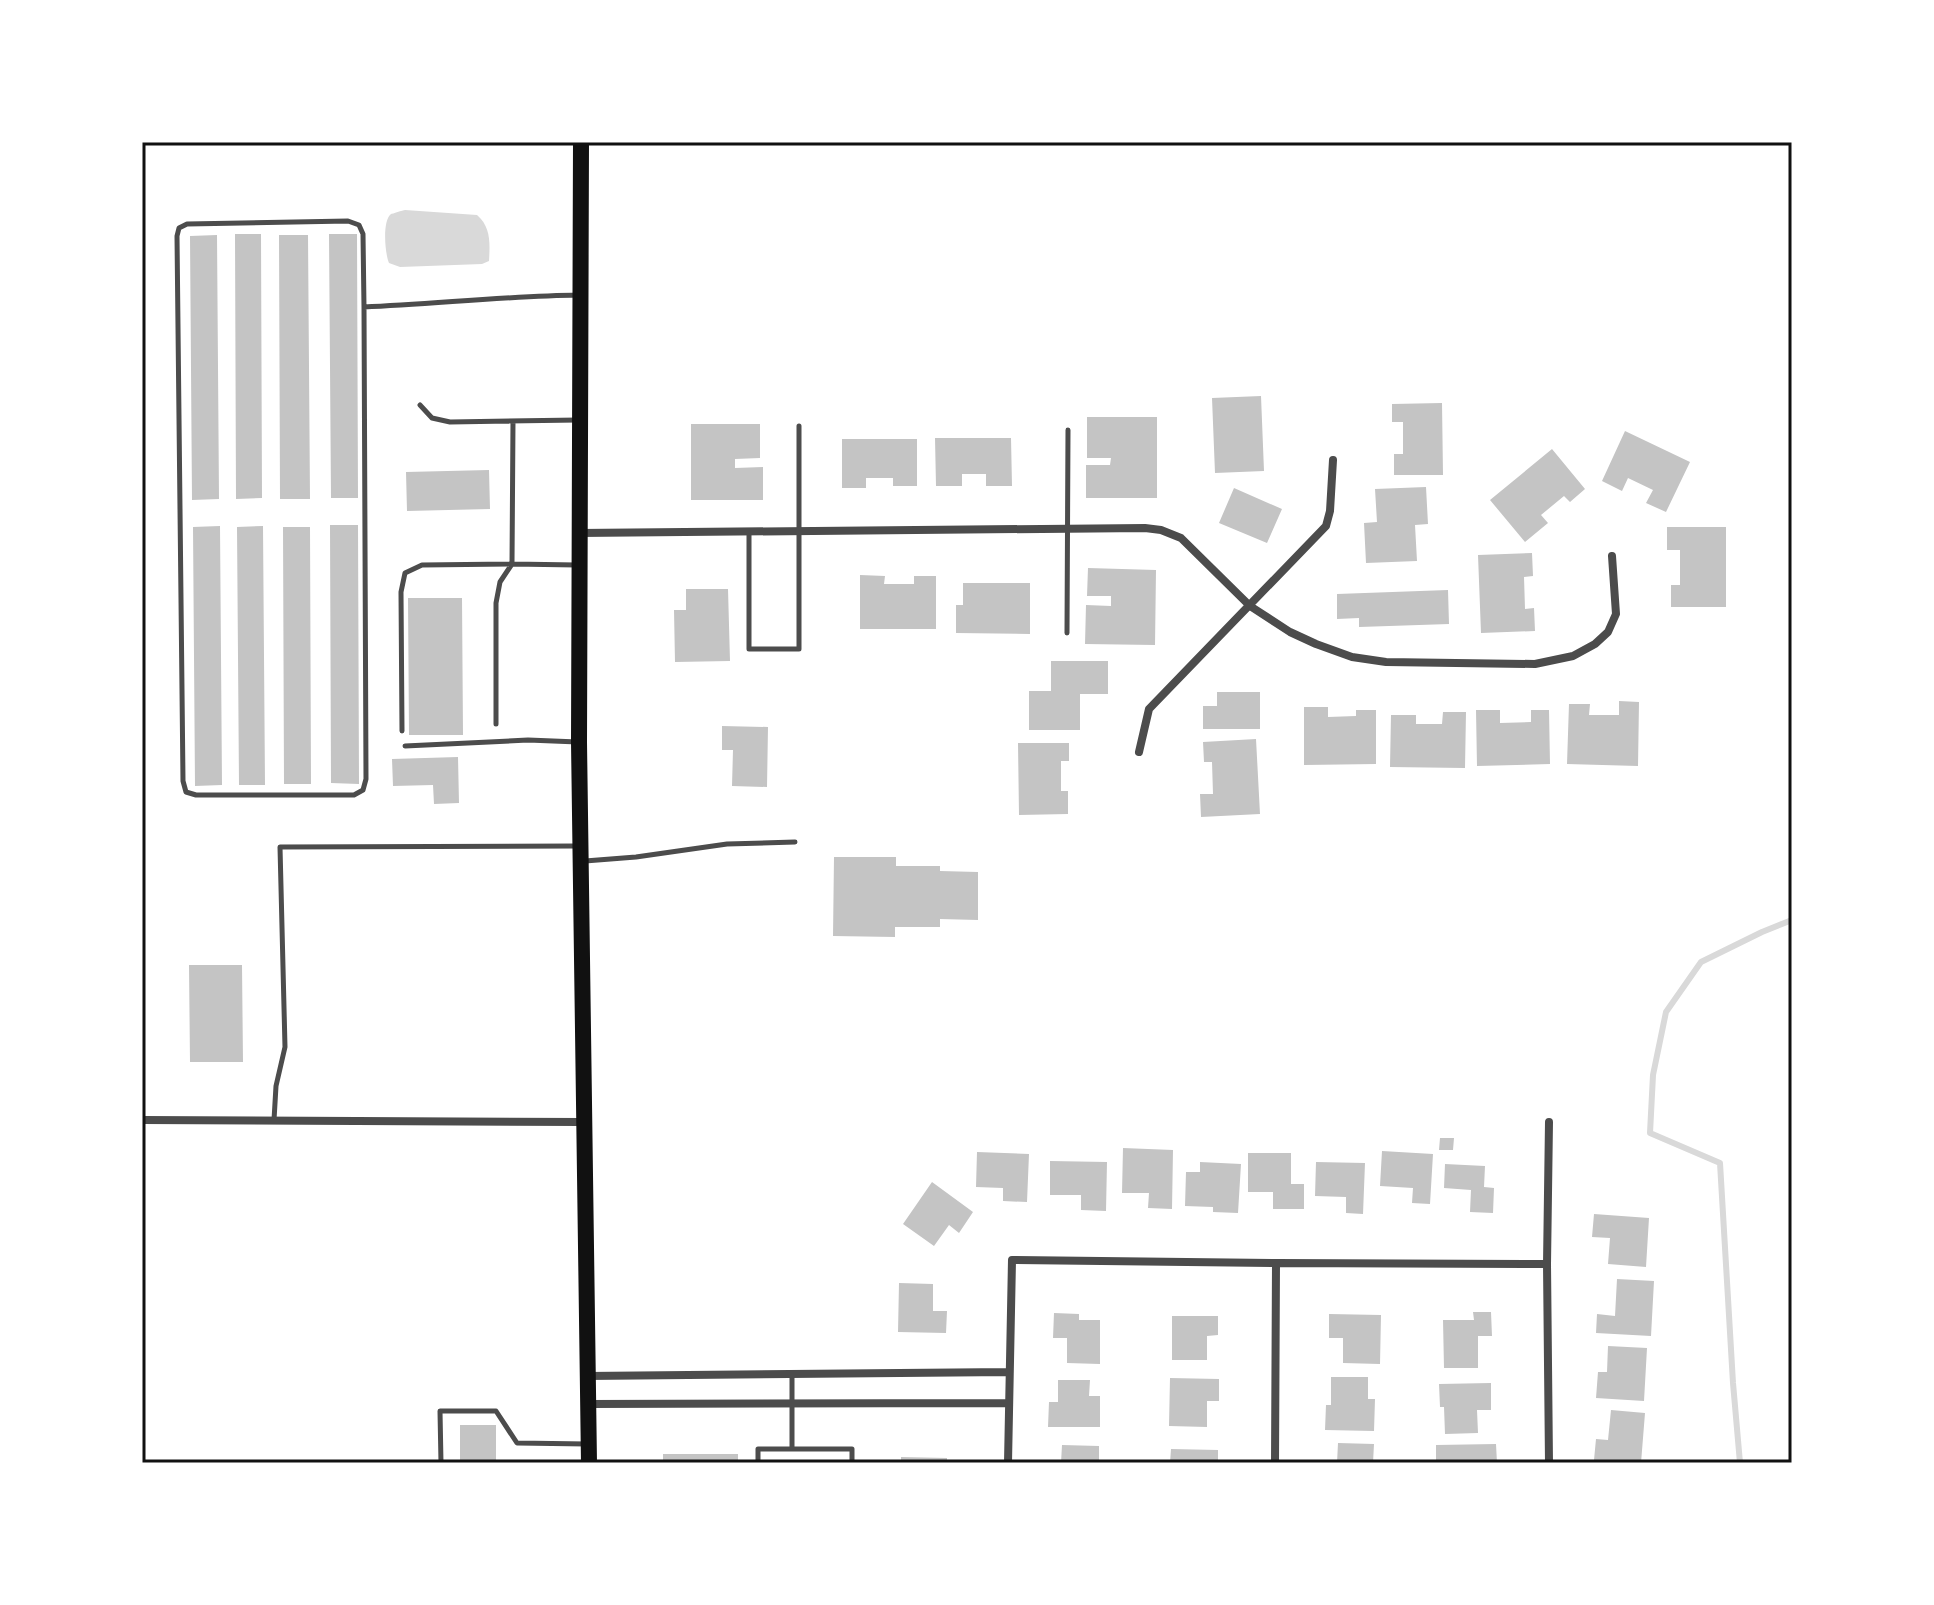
<svg xmlns="http://www.w3.org/2000/svg" width="1934" height="1605" viewBox="0 0 1934 1605" font-family="'Exo 2',sans-serif">
  <style>
    .water { fill: #d9d9d9 }
    .lines { fill: none; stroke-linecap: round; stroke-linejoin: round }
    .stream { stroke: #d9d9d9; stroke-width: 6 }
    .building { fill: #c4c4c4 }
    .service { stroke: #4c4c4c; stroke-width: 5 }
    .minor { stroke: #4c4c4c; stroke-width: 8 }
    .primary { stroke: #111; stroke-width: 16 }
    .neatline { fill: none; stroke: #111; stroke-width: 3 }
  </style>
  <rect width="100%" height="100%" fill="#fff"/>
  <path class="water" d="M405,210L477,215C491,227 490,243 489,261L482,264L400,267L389,263C385,254 382,221 391,214C392,214 403,210 405,210Z"/>
  <g class="lines">
    <path class="stream" d="M1740,1463L1733,1383L1720,1163L1650,1133L1653,1075L1666,1012L1701,962L1762,932L1792,920"/>
  </g>
  <path class="building" d="M235,234H261L262,498L236,499Z
    M329,234H357L358,498H331Z
    M217,235L219,499L192,500L190,236Z
    M279,235H308L310,499H280Z
    M1261,396L1264,471L1215,473L1212,398Z
    M1442,403L1443,475H1394V454H1403V422H1392V404Z
    M1087,417H1157V498H1086V465H1110L1111,458H1087Z
    M691,424H760V458L735,459V468L763,467V500H691Z
    M1625,431L1690,462L1666,512L1646,503L1653,490L1628,478L1622,491L1602,481Z
    M935,438H1011L1012,486H986V474H962V486H936Z
    M842,439H917V486H893V478H866V488H842Z
    M1552,449L1585,489L1570,502L1564,496L1541,515L1548,523L1525,542L1490,500Z
    M489,470L490,509L407,511L406,472Z
    M1426,487L1428,524L1415,525L1417,561L1366,563L1364,523L1377,522L1375,489Z
    M1234,488L1282,509L1267,543L1219,523Z
    M330,525H358L359,784L331,783Z
    M220,526L222,785L195,786L193,527Z
    M263,526L265,785H239L237,527Z
    M283,527H310L311,784H284Z
    M1667,527H1726V607H1671V585H1680V550H1667Z
    M1532,553L1533,576L1524,577L1525,609L1534,608L1535,631L1481,633L1478,555Z
    M1088,568L1156,570L1155,645L1085,644L1086,605L1111,606V596H1087Z
    M860,575L885,576L884,584H914V576H936V629H860Z
    M963,583H1030V634L956,633V605H963Z
    M686,589H728L730,661L675,662L674,610H686Z
    M1448,590L1449,624L1359,627V618L1337,619V594Z
    M408,598H462L463,735H409Z
    M1051,661H1108V694H1080V730H1029V691H1051Z
    M1217,692H1260V729H1203V706H1217Z
    M1619,701L1639,702L1638,766L1567,764L1569,704H1590L1589,715H1619Z
    M1304,707H1328V717L1356,716V710H1376V764L1304,765Z
    M1476,710H1500V723L1531,722V710H1549L1550,764L1477,766Z
    M1443,712H1466L1465,768L1390,767L1391,715H1416V724H1442Z
    M722,726L768,727L767,787L732,786L733,750H722Z
    M1256,739L1260,814L1201,817L1200,794H1213L1212,762H1204L1203,742Z
    M1018,743H1069V761H1061V791H1068V814L1019,815Z
    M458,757L459,803L434,804L433,785L393,786L392,759Z
    M834,857H896V866H940V871L978,872V920L940,919V927H895V937L833,936Z
    M189,965H242L243,1062H190Z
    M1440,1138H1454L1453,1150H1439Z
    M1123,1148L1173,1150L1172,1209L1148,1208L1149,1193H1122Z
    M1382,1151L1433,1154L1430,1204L1412,1203L1413,1188L1380,1186Z
    M977,1152L1029,1154L1027,1202L1003,1201V1188L976,1187Z
    M1248,1153H1291V1184H1304V1209H1273V1192H1248Z
    M1050,1161L1107,1162L1106,1211L1081,1210V1195H1050Z
    M1200,1162L1241,1164L1238,1213L1213,1212V1207L1185,1206L1186,1172H1200Z
    M1316,1162L1365,1163L1363,1214L1346,1213V1197L1315,1196Z
    M1445,1164L1485,1166L1484,1187L1494,1188L1493,1213L1470,1212L1471,1190L1444,1188Z
    M932,1182L973,1212L959,1233L949,1225L934,1246L903,1224Z
    M1594,1214L1649,1218L1646,1267L1608,1264L1610,1238L1592,1237Z
    M1617,1279L1654,1281L1651,1336L1596,1333L1597,1314L1615,1316Z
    M899,1283L933,1284V1311H947L946,1333L898,1332Z
    M1473,1312H1491L1492,1336H1478V1368H1444L1443,1320H1474Z
    M1054,1313L1079,1314V1320H1100V1364L1067,1363V1338H1053Z
    M1329,1314L1381,1315L1380,1364L1343,1363V1338H1329Z
    M1172,1316H1218V1335L1207,1336V1360H1172Z
    M1608,1346L1647,1348L1644,1401L1596,1398L1598,1372H1607Z
    M1331,1377H1368V1399H1375L1374,1431L1325,1430L1326,1405H1331Z
    M1170,1378L1219,1379V1401H1207V1427L1169,1426Z
    M1058,1380H1090L1089,1396H1100V1427H1048L1049,1402H1058Z
    M1491,1383V1410H1477L1478,1433L1445,1434L1444,1407H1440L1439,1384Z
    M1611,1410L1645,1413L1641,1463L1594,1460L1596,1439L1608,1440Z
    M460,1425H496V1463H460Z
    M1338,1443L1374,1444L1373,1463H1337Z
    M1496,1444L1497,1463H1436V1445Z
    M1062,1445L1099,1446V1463H1061Z
    M1171,1449L1218,1450V1463H1170Z
    M663,1454H738V1463H663Z
    M901,1457L947,1458V1463H901Z"/>
  <g class="lines">
    <path class="service" d="M364,307L366,779L363,790L354,795H196L186,792L183,781L177,236L179,228L187,224L348,221L359,225L363,234L364,307C435,304 507,296 579,295
      M420,405L432,418L450,422L578,420
      M749,532V649H799V426
      M1067,633L1068,430
      M496,724V603L500,582L512,564L513,421
      M402,731L401,592L405,573L422,565L512,564L577,565
      M405,746L528,740L578,742
      M585,861L636,857L727,844L795,842
      M274,1120L276,1086L285,1047L280,847L576,846
      M792,1375V1449
      M441,1463L440,1411H496L517,1443L587,1444
      M758,1463V1449H852V1463"/>
    <path class="minor" d="M579,533L1145,528L1161,530L1181,538L1250,606L1290,632L1316,644L1352,657L1386,662L1535,664L1573,656L1595,644L1608,632L1616,614L1612,556
      M1139,752L1149,709L1326,526L1330,511L1333,460
      M142,1120L583,1122
      M1549,1122L1547,1264L1549,1463
      M587,1376L1009,1372
      M588,1404L1008,1403
      M1008,1463L1012,1260L1276,1263L1547,1264
      M1275,1463L1276,1263"/>
    <path class="primary" d="M581,142L579,742L589,1463"/>
  </g>
  <rect width="1934" height="1605" fill="none" stroke="#ffffff" stroke-width="288"/>
  <rect x="144" y="144" width="1646" height="1317" class="neatline"/>
</svg>
